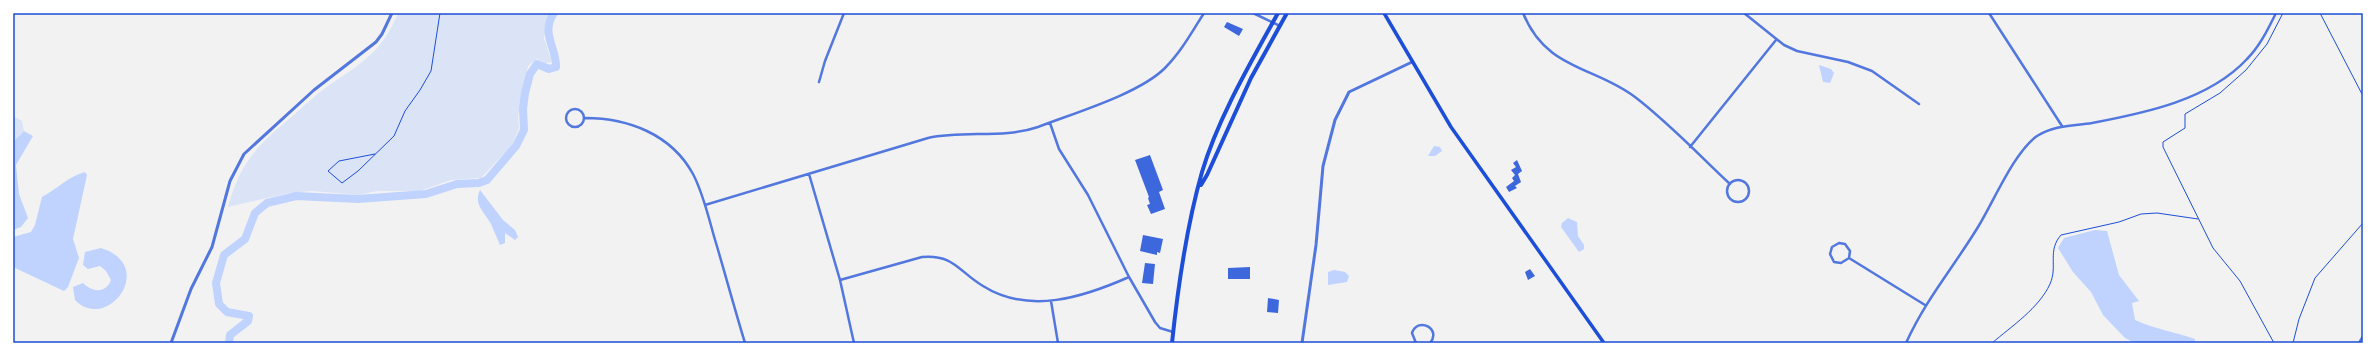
<svg xmlns="http://www.w3.org/2000/svg" width="2376" height="356" viewBox="0 0 2376 356" font-family="'Titillium Web',sans-serif">
  <style>
    .green { fill: #dbe4f7 }
    .water { fill: #bfd3fe }
    .lines { fill: none; stroke-linecap: round; stroke-linejoin: round }
    .river { stroke: #bfd3fe; stroke-width: 8 }
    .building { fill: #3d67dc }
    .path { stroke: #1d4ed8; stroke-width: 1 }
    .minor { stroke: #5277de; stroke-width: 2.5 }
    .tertiary { stroke: #5277de; stroke-width: 3 }
    .secondary { stroke: #1d4ed8; stroke-width: 3.5 }
    .primary { stroke: #1d4ed8; stroke-width: 4 }
    .neatline { fill: none; stroke: #1d4ed8; stroke-width: 1.5 }
  </style>
  <rect width="100%" height="100%" fill="#f2f2f2"/>
  <path class="green" d="M398,13H549L544,38L552,62L545,63L537,59L528,66L518,116L519,128L512,145L481,178L451,180L420,191H377L359,195L312,191L289,193L228,207C241,160 259,144 296,113C306,104 317,94 328,86C362,63 382,52 398,13Z
    M13,116L22,121L24,131L13,142Z"/>
  <path class="water" d="M1819,65L1831,69L1834,73L1830,83L1823,82Z
    M24,131L33,136L16,165L19,194L28,218L21,227L13,230V142Z
    M1434,146L1440,147L1442,151L1435,156H1428Z
    M85,172L87,175L73,239L79,258L68,287L64,291L13,267V237L31,232L35,225L42,197C57,189 69,176 85,172Z
    M480,190L503,220L515,230L518,237L515,240L505,233V243L500,245C497,238 494,231 491,224C485,212 473,205 480,190Z
    M1568,218L1577,222L1578,236L1584,245V249L1579,252L1561,227L1562,223Z
    M2095,230L2107,231L2119,275L2139,301L2132,303L2135,320C2154,329 2175,332 2195,339V343H2135L2125,338L2103,315L2091,292L2073,272L2058,248L2064,238Z
    M101,248C158,266 107,333 75,300L73,287L83,283C92,292 106,294 111,280L106,271L100,266L88,269L83,265L85,252Z
    M1334,270L1345,272L1349,276L1347,282L1328,285V272Z"/>
  <g class="lines">
    <path class="river" d="M229,343L230,335L248,321L249,316L227,312L219,304L216,283L224,255L245,239L255,213L267,203L296,196L358,199L426,194L457,184L479,183L487,180L516,146L524,130L523,109L525,93L530,74L537,64L549,69L556,67C557,49 540,33 554,13"/>
  </g>
  <path class="building" d="M1227,22L1243,29L1239,36L1224,27Z
    M1150,155L1163,190L1159,192L1165,209L1151,214L1147,205L1150,204L1148,198L1149,197L1135,160Z
    M1517,160L1522,171L1518,174L1521,182L1515,186L1517,188L1509,192L1506,187L1514,181L1512,178L1515,175L1511,170L1516,167L1513,163Z
    M1143,235L1163,239L1160,253L1157,252V255L1140,251Z
    M1145,263L1155,264L1153,284L1142,283Z
    M1250,267V279H1228V268Z
    M1530,269L1535,276L1528,280L1525,272Z
    M1268,298L1279,300L1278,313L1267,312Z"/>
  <g class="lines">
    <path class="path" d="M2320,13L2363,96
      M375,154L339,161L328,171L342,183L358,171L394,136L405,111L420,90L431,71L440,13
      M1992,343C2012,326 2039,308 2050,284C2058,266 2047,251 2061,235L2119,222L2141,214L2157,213L2198,219
      M2274,343L2240,281L2213,248L2163,147V142L2185,128V114L2220,93L2246,70L2267,44L2283,13
      M2293,343L2299,319L2315,278L2363,223"/>
    <path class="minor" d="M1253,13L1280,26
      M1523,13C1546,70 1594,66 1635,97C1669,123 1699,155 1730,184
      M1744,13L1784,45L1797,51L1848,62L1872,71L1919,104
      M1989,13L2062,126
      M819,82L825,61L844,13
      M566 118a9 9 0 1 1 18 0a9 9 0 1 1-18 0Z
      M585,118C628,118 671,134 693,174C704,195 709,220 716,243C726,277 735,310 745,343
      M1050,123L1059,149L1088,195L1129,277L1155,322L1160,328L1173,332
      M1690,147L1776,40
      M809,174L840,280L854,343
      M1727 191a11 11 0 1 1 22 0a11 11 0 1 1-22 0Z
      M705,205L928,138C964,130 1003,139 1038,127C1074,113 1139,94 1165,68C1181,52 1192,32 1204,13
      M1849,258L1841,263L1834,262L1830,254L1832,247L1839,243L1845,244L1850,251L1849,258L1925,305
      M840,280L922,257C954,254 959,272 983,286C1029,315 1084,297 1129,277
      M1051,301L1058,343
      M1416,343L1412,333C1418,316 1442,329 1430,343
      M1906,343C1926,299 1953,268 1978,227C1993,203 2014,152 2037,136C2055,125 2073,126 2092,123C2145,113 2209,100 2247,59C2260,46 2268,29 2276,13
      M2359,343L2363,336"/>
    <path class="tertiary" d="M171,343L191,289L212,247L230,181L244,154L314,90L376,42L382,34L392,13
      M1302,343L1316,245L1323,166L1335,120L1349,92L1412,62"/>
    <path class="secondary" d="M1384,13L1451,127L1604,343"/>
    <path class="primary" d="M1201,185L1207,175L1251,78L1287,13
      M1172,343C1178,286 1186,228 1202,172C1218,118 1251,62 1278,13"/>
  </g>
  <rect width="2376" height="356" fill="none" stroke="#ffffff" stroke-width="28"/>
  <rect x="14" y="14" width="2348" height="328" class="neatline"/>
</svg>
